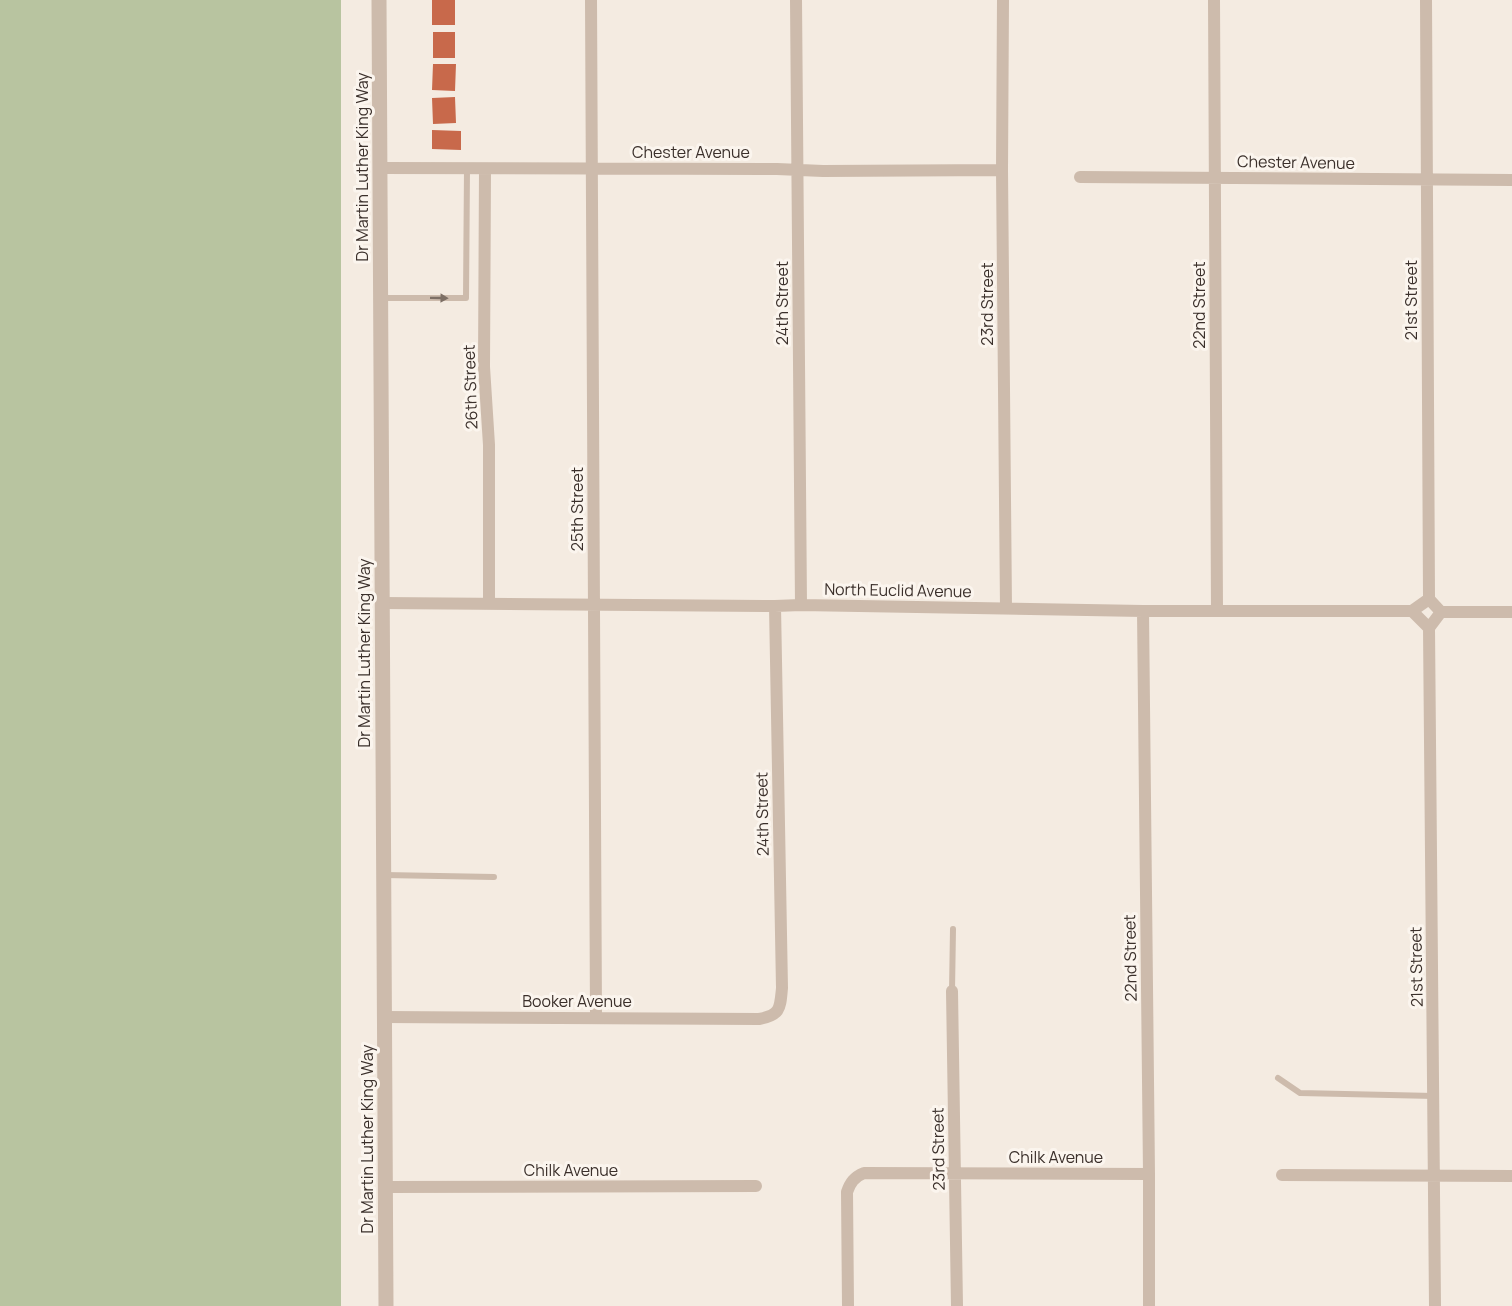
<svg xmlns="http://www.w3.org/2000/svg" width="1512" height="1306" viewBox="0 0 1512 1306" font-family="Manrope,sans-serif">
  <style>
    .green { fill: #b8c4a0 }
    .building { fill: #c8694b }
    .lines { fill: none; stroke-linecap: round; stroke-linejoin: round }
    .service { stroke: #cdbbac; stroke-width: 6 }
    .minor { stroke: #cdbbac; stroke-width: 12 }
    .tertiary { stroke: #cdbbac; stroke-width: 15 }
    .oneway { fill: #7d6f65 }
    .labels { text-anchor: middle; stroke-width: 6; stroke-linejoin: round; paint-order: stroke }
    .street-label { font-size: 16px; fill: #3b302b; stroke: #fbf5ee }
  </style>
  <rect width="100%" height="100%" fill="#f4ebe1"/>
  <path class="green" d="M0,0H341V1306H0Z"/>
  <path class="building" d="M432,0H455V25H432Z
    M433,32H455V58H433Z
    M433,64H456L455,91L432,90Z
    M455,97L456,123L433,124L432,98Z
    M432,130L461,131V150L432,149Z"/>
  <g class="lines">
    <path class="service" d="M382,298H466L467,169
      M384,875L494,877
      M952,991L953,929
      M1278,1078L1300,1093L1434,1096"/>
    <path class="minor" d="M591,0L596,1017
      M796,0L801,605
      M1003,0L1002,170L1006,608
      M1214,0L1217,610
      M1426,0L1429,599
      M381,168L777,169L823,171L1002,170
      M485,169L484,367L489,445V603
      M1080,177L1512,180
      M1429,599L1441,612L1429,628L1412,611Z
      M382,603L775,606L801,605L1143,611H1412
      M1143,611L1149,1174V1306
      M1441,612H1512
      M1429,628L1435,1306
      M952,991L957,1306
      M384,1017L759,1019C781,1015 780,1008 782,988L775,606
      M1282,1175L1512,1176
      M385,1187L756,1186
      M848,1306L847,1192C850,1183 854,1177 864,1173L1149,1174"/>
    <path class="tertiary" d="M379,0L386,1306"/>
  </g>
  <defs><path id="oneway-solid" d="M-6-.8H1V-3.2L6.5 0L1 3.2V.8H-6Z" transform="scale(1.5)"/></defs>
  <use class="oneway" href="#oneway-solid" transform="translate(439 298) rotate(1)"/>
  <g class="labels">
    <g class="street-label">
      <text x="691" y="158">Chester Avenue</text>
      <text transform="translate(1296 162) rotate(1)" y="6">Chester Avenue</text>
      <text transform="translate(362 167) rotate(-90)" y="6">Dr Martin Luther King Way</text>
      <text transform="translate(1411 300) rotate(-90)" y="6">21st Street</text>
      <text transform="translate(782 303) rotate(-90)" y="6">24th Street</text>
      <text transform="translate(987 304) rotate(-90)" y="6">23rd Street</text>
      <text transform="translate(1199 305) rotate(-90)" y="6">22nd Street</text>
      <text transform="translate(470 387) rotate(-92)" y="6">26th Street</text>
      <text transform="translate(577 509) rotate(-90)" y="6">25th Street</text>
      <text transform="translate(898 590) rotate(1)" y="6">North Euclid Avenue</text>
      <text transform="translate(364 653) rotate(-90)" y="6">Dr Martin Luther King Way</text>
      <text transform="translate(762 814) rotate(-91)" y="6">24th Street</text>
      <text transform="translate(1130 958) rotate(-91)" y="6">22nd Street</text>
      <text transform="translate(1416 967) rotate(-91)" y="6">21st Street</text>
      <text x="577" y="1007">Booker Avenue</text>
      <text transform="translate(367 1139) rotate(-90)" y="6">Dr Martin Luther King Way</text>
      <text transform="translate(938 1149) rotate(-91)" y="6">23rd Street</text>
      <text x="1056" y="1163">Chilk Avenue</text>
      <text x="571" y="1176">Chilk Avenue</text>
    </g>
  </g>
</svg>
